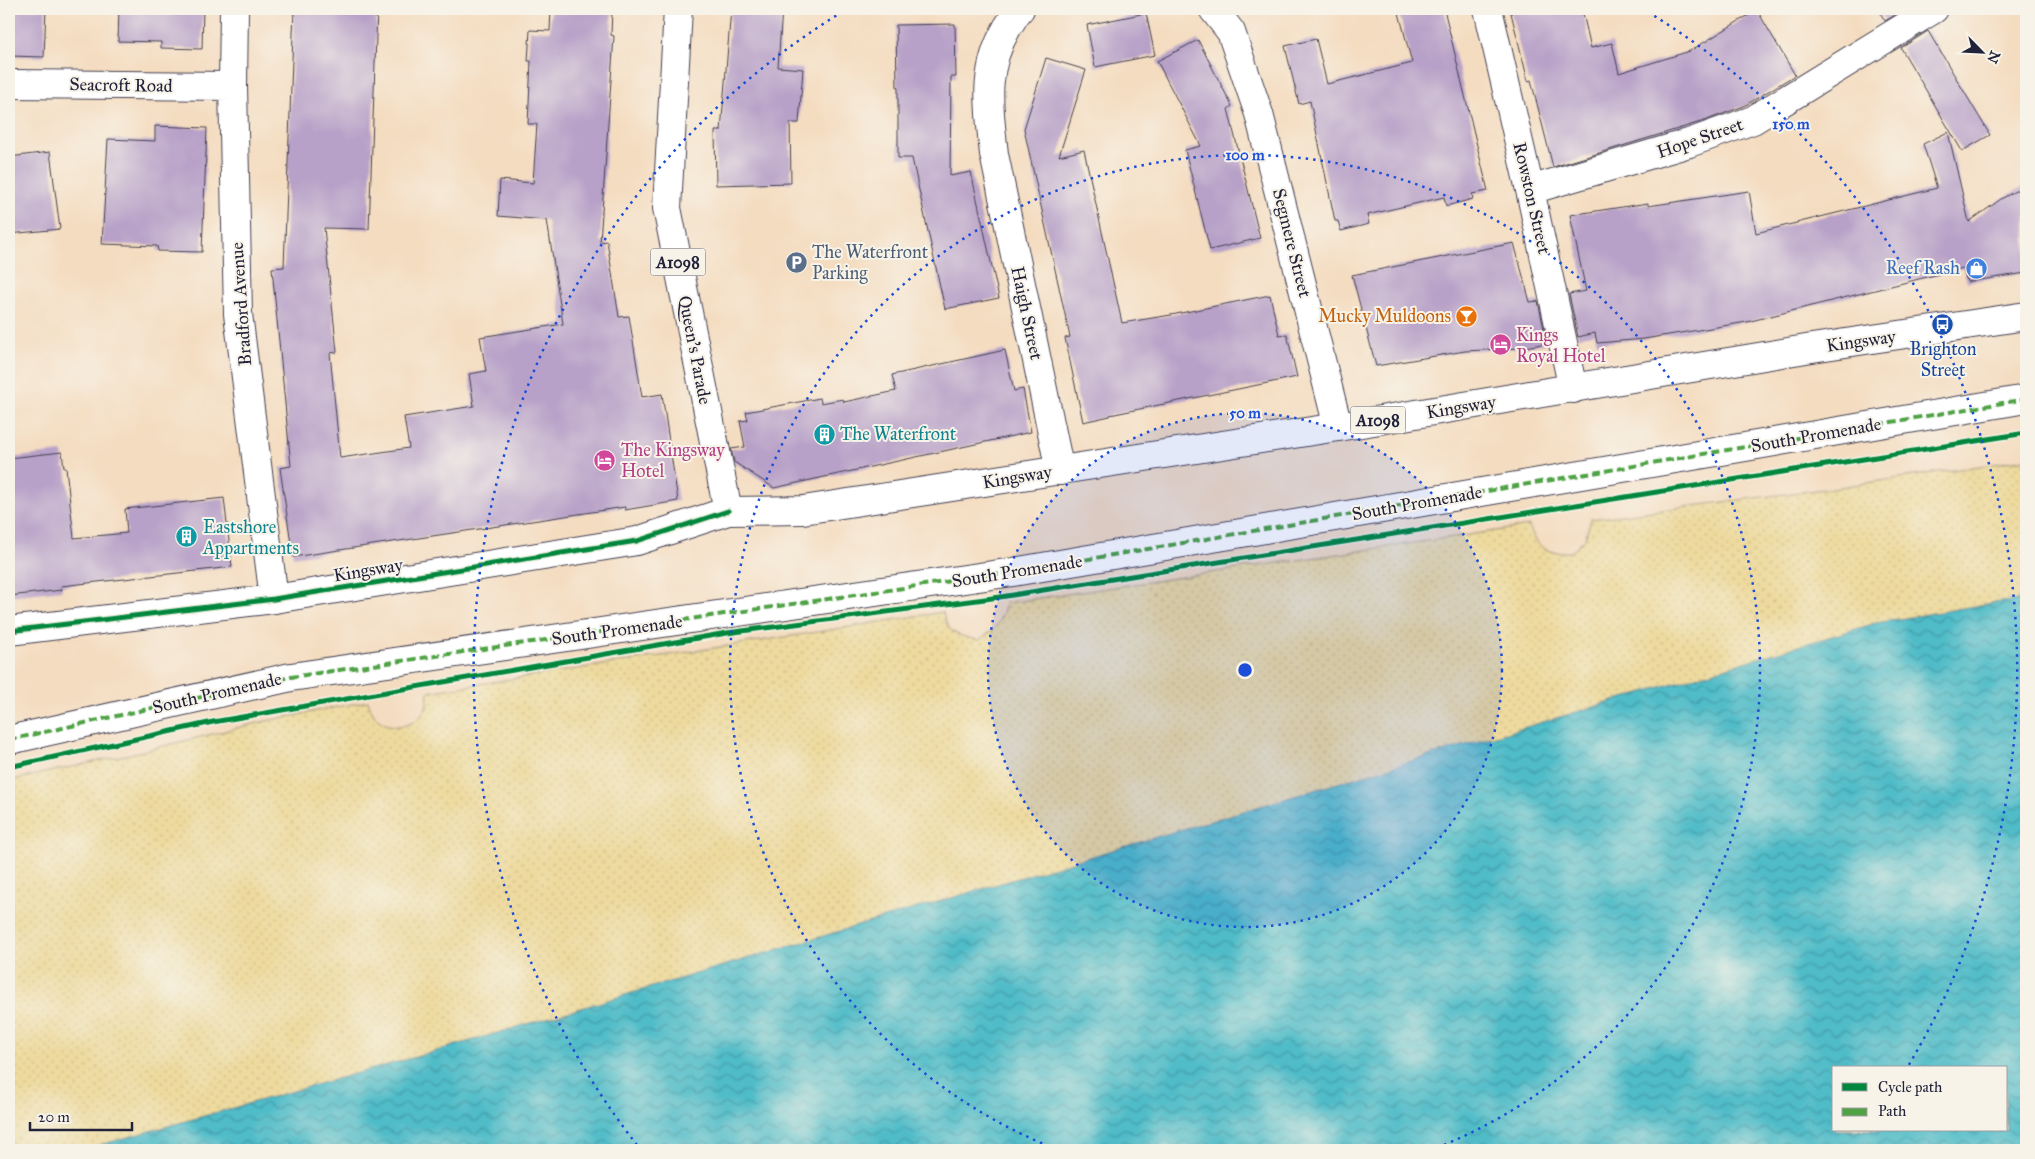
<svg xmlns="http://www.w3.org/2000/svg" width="2035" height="1159" viewBox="0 0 2035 1159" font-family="'IM FELL Great Primer',serif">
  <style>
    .sand { fill: url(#sand-dots); stroke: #887e6c; fill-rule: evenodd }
    .water { fill: url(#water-waves); stroke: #386f82; fill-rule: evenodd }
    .building { fill: #b8a1c8 }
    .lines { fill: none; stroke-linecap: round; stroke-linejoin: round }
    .street-casing { stroke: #423e4f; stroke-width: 30 }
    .secondary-casing { stroke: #423e4f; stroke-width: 30 }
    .primary-casing { stroke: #423e4f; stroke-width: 30 }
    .street { stroke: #fff; stroke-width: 28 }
    .secondary { stroke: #fff; stroke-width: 28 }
    .primary { stroke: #fff; stroke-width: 28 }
    .quiet { stroke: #50a245; stroke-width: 4; stroke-dasharray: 8 4; stroke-linecap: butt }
    .cycleway-casing { stroke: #f7f3e8; stroke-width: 8 }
    .cycleway { stroke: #00873e; stroke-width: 5 }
    .ring { fill: none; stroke: #1d4ed8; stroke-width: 2.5; stroke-dasharray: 2.5 5 }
    .labels { text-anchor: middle; stroke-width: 4; stroke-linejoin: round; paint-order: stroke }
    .shield { fill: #f7f3e8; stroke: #62616f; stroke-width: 1 }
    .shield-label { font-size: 16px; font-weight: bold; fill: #22223b }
    .street-label { font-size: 18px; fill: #22223b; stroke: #f7f3e8 }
    .service-label { font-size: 18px; fill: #4e5e75; stroke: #f7f3e8; text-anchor: start }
    .shop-label { font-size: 18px; fill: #366cbe; stroke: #f7f3e8; text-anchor: end }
    .food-label { font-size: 18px; fill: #c56008; stroke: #f7f3e8; text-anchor: end }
    .hotel-label { font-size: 18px; fill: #b23c85; stroke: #f7f3e8; text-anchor: start }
    .transit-label { font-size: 18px; fill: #164399; stroke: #f7f3e8 }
    .culture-label { font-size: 18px; fill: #0d838f; stroke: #f7f3e8; text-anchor: start }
    .centre { fill: #1d4ed8; stroke: #f7f3e8; stroke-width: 2.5 }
    .ring-label { font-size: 15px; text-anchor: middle; font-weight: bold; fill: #1d4ed8; stroke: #f7f3e8; stroke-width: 4; stroke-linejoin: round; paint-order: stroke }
  </style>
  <defs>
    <pattern id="sand-dots" width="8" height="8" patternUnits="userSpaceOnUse" patternTransform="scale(1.25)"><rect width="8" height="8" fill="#eeda9e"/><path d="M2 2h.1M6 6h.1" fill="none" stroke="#ccbb89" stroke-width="1.8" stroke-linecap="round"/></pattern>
    <pattern id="water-waves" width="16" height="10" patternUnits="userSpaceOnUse" patternTransform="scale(1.25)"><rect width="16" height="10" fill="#4fbcc8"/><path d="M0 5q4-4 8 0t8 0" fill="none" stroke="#4198a4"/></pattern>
  </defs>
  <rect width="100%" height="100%" fill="#f7f3e8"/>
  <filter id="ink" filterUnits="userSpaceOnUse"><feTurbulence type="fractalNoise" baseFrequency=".02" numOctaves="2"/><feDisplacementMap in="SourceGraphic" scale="10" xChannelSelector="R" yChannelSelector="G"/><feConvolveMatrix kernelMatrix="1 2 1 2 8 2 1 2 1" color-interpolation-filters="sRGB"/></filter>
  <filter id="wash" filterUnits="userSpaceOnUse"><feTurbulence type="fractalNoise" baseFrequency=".0096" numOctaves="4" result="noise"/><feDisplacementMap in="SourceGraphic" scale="20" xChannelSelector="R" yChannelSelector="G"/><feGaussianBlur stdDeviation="1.12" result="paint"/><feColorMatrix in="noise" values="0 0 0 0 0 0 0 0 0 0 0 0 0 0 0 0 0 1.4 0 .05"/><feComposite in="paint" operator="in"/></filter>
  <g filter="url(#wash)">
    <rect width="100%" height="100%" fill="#f4dcc0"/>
    <path class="sand" d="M2026,459V1150H9V781L130,754L266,721L368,701C370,705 371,711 374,715C387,733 418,728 426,708C428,704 427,697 428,692C600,665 771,640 943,612C947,634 958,636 979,640C996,629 1000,623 1006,603L1529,526C1539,550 1545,553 1571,552L1585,538L1591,519L1840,487ZM1834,1068H2006V1130H1834Z"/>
    <path class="water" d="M2026,599V1150H82L430,1053L1876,623L1986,604ZM1834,1068H2006V1130H1834Z"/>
    <g id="blocks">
      <path class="building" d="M9,9H46L44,57L9,56Z
        M119,9H203L202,49L161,48V42L118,41Z
        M294,9H377L369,229L324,228L337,352L330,353L340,458L409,448L404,417L474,406L469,374L486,371L480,337L563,324L547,220L498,216L500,180L533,183L537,124H528L531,61H528L530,30L550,31L551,9H612L611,35L614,36L600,242L607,241L619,317L629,316L642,397L662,394L678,501L625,510V507L293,557L280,468L291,466L272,268L284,267Z
        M731,9H782L778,67L803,69L799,123H790L791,183L716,185L715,131H721Z
        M1398,9H1444L1488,191L1472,194L1473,199L1446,206L1444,197L1367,215L1369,224L1341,231L1338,221H1335L1310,101L1299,104L1285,46L1316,39L1327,84L1412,63Z
        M1510,9H1582L1591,48L1612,43L1619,73L1690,51L1757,10L1795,75L1744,106L1704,121L1553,167L1531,80L1528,81Z
        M1878,9H1905L1885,21Z
        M1146,13L1155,55L1095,67L1087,25Z
        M955,24L956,77H951L950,176L971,172L999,298L945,309L912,158H898V87H897L896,25Z
        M1928,31L1990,135L1962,151L1901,48Z
        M1198,40L1232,106L1228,109L1260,238L1210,250L1185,150L1201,146L1157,61Z
        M1046,58L1086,70L1059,156L1084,150L1122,323L1171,315L1270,295L1279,335L1287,334L1297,377L1110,415V416L1083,422L1065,338L1070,337L1024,129Z
        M155,126L207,128L202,252L158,251L157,246L102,244L108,139L155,141Z
        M1948,132L1969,222L2001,199L2026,185V273L1967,282L1963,268L1747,322L1644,339L1597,343L1595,333L1578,337L1569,294L1586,291L1570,215L1648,203V206L1749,191L1756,233L1937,188L1923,144Z
        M50,152L60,229L9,234V157Z
        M1514,243L1530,302L1538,301L1547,343L1520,348L1465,351L1376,366L1352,275Z
        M1005,350L1014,391L1023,389L1031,432L774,488L734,462L731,449L745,447L740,421L748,420L746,412L820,398L821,403L843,399L844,402L896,391L892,375Z
        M62,452L64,468H66L74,538L127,533L125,509L224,498L232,567L61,586L62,590L9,596V458Z"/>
    </g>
  </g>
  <g filter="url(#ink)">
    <use href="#blocks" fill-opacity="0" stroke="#423e4f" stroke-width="1"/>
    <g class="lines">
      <defs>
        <path id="street" d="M234,9L233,86L238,314L274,599
          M1020,9C1015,14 1011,22 1007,28C982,71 989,108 994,154L1060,471
          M1213,9L1231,32L1259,114L1338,427
          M1488,9L1530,190L1573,389
          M9,84L233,86
          M1530,190L1689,143L1753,120L1934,9
          M9,740L291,677L1013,572L2026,399"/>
        <path id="secondary" d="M9,631L274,599L637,541L728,511"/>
        <path id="primary" d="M678,9L667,208L728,511L803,510L1338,427L1812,348L2026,316"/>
      </defs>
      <use href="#street" class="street-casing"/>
      <use href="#secondary" class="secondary-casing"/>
      <use href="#primary" class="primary-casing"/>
      <use href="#street" class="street"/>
      <use href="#secondary" class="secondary"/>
      <use href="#primary" class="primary"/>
      <path class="quiet" d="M9,740L291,677L1013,572L2026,399"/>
      <defs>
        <path id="cycleway" d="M9,631L274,599L637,541L728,511
          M9,767L213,722L727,633L1000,597L2026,433"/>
      </defs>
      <use href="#cycleway" class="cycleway-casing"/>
      <use href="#cycleway" class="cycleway"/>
    </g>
  </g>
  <circle cx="1245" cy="670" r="257" fill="#1d4ed8" fill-opacity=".12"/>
  <g class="ring">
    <circle cx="1245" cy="670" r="257"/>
    <path d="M1056 1149A515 515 0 1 1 1434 1149"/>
    <path d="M637 1145A772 772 0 0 1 842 12M1648 12A772 772 0 0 1 1907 1068"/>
  </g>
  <defs>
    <symbol id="parking-disc" viewBox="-11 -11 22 22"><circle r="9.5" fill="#5c6f8a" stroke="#f7f3e8"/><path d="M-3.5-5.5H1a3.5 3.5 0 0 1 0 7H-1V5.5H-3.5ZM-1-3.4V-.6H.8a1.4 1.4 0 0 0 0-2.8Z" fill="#fff"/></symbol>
    <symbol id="shop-disc" viewBox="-11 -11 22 22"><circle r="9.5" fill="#3f7fe0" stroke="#f7f3e8"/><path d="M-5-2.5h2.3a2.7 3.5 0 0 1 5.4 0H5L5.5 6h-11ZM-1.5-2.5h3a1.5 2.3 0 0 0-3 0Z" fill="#fff"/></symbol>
    <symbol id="bar-disc" viewBox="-11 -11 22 22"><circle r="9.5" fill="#e8710a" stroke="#f7f3e8"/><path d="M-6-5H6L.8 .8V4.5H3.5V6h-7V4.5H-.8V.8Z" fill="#fff"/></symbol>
    <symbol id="bus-disc" viewBox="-11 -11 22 22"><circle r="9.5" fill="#1a4fb4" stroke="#f7f3e8"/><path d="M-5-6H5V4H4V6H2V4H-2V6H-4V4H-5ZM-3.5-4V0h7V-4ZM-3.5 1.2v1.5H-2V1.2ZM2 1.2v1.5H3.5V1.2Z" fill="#fff"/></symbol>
    <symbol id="hotel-disc" viewBox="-11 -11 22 22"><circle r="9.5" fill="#d1479c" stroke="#f7f3e8"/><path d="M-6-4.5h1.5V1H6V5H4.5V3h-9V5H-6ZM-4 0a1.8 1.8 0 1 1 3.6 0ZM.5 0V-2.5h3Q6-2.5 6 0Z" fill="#fff"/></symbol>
    <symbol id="building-disc" viewBox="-11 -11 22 22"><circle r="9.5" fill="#0f9aa8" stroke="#f7f3e8"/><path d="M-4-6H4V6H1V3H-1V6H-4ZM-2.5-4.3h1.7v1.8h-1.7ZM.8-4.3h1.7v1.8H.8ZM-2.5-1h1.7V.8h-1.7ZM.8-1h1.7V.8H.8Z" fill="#fff"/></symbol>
  </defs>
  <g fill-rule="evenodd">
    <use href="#parking-disc" x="784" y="250" width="25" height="25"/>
    <use href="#shop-disc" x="1964" y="256" width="25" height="25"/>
    <use href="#bar-disc" x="1454" y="304" width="25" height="25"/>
    <use href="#bus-disc" x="1930" y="312" width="25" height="25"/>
    <use href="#hotel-disc" x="1488" y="332" width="25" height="25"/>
    <use href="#building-disc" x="812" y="422" width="25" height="25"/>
    <use href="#hotel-disc" x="592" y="448" width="25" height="25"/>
    <use href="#building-disc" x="174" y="524" width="25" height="25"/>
  </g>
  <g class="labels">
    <g class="shield">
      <rect x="650.5" y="248.5" width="55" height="27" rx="4"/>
      <rect x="1350.5" y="406.5" width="55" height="27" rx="4"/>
    </g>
    <g class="shield-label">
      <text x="678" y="268">A1098</text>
      <text x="1378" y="426">A1098</text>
    </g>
    <g class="street-label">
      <text transform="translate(121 85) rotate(1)" y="6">Seacroft Road</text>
      <text transform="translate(1700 138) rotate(-19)" y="6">Hope Street</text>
      <text transform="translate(1532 198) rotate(77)" y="6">Rowston Street</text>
      <text transform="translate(1292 243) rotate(76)" y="6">Segmere Street</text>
      <text transform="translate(241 304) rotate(-94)" y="6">Bradford Avenue</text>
      <text transform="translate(1027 313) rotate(78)" y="6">Haigh Street</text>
      <text transform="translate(1861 341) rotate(-8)" y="6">Kingsway</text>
      <text transform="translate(695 350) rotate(79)" y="6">Queen's Parade</text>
      <text transform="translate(1461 407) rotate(-9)" y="6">Kingsway</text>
      <text transform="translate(1816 435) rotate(-10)" y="6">South Promenade</text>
      <text transform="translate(1017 477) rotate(-9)" y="6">Kingsway</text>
      <text transform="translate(1417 503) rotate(-10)" y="6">South Promenade</text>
      <text transform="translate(368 570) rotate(-9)" y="6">Kingsway</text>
      <text transform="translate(1017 571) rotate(-9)" y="6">South Promenade</text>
      <text transform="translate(617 630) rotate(-8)" y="6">South Promenade</text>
      <text transform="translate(217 693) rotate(-13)" y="6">South Promenade</text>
    </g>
    <g class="service-label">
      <text x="812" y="258">The Waterfront<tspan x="812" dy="21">Parking</tspan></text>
    </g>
    <g class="shop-label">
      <text x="1960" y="274">Reef Rash</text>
    </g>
    <g class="food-label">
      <text x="1451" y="322">Mucky Muldoons</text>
    </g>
    <g class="hotel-label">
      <text x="1516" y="341">Kings<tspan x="1516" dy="21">Royal Hotel</tspan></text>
      <text x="621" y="456">The Kingsway<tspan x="621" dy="21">Hotel</tspan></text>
    </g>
    <g class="transit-label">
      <text x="1943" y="355">Brighton<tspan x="1943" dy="21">Street</tspan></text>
    </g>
    <g class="culture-label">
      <text x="840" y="440">The Waterfront</text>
      <text x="203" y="533">Eastshore<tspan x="203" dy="21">Appartments</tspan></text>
    </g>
  </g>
  <circle cx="1245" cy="670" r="8" class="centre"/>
  <g class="ring-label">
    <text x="1791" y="129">150 m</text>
    <text x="1245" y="160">100 m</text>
    <text x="1245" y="418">50 m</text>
  </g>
  <rect width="2035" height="1159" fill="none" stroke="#f7f3e8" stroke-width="30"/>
  <rect x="1832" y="1066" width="175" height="65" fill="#f7f3e8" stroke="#a29fa3"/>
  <rect x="1842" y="1083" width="25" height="8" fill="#00873e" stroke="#a29fa3"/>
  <text x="1878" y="1092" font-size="15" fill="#22223b">Cycle path</text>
  <rect x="1842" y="1108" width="25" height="8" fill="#50a245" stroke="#a29fa3"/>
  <text x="1878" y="1116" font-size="15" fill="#22223b">Path</text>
  <g transform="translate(1982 52) rotate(114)" stroke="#f7f3e8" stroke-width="4" paint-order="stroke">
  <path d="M0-4L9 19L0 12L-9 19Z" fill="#22223b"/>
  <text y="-8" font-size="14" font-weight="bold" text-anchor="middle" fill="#22223b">N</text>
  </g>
  <path d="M30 1122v8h102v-8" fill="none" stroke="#22223b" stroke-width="2.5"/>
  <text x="38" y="1122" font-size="15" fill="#22223b" stroke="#f7f3e8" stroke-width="4" paint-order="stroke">20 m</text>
</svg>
